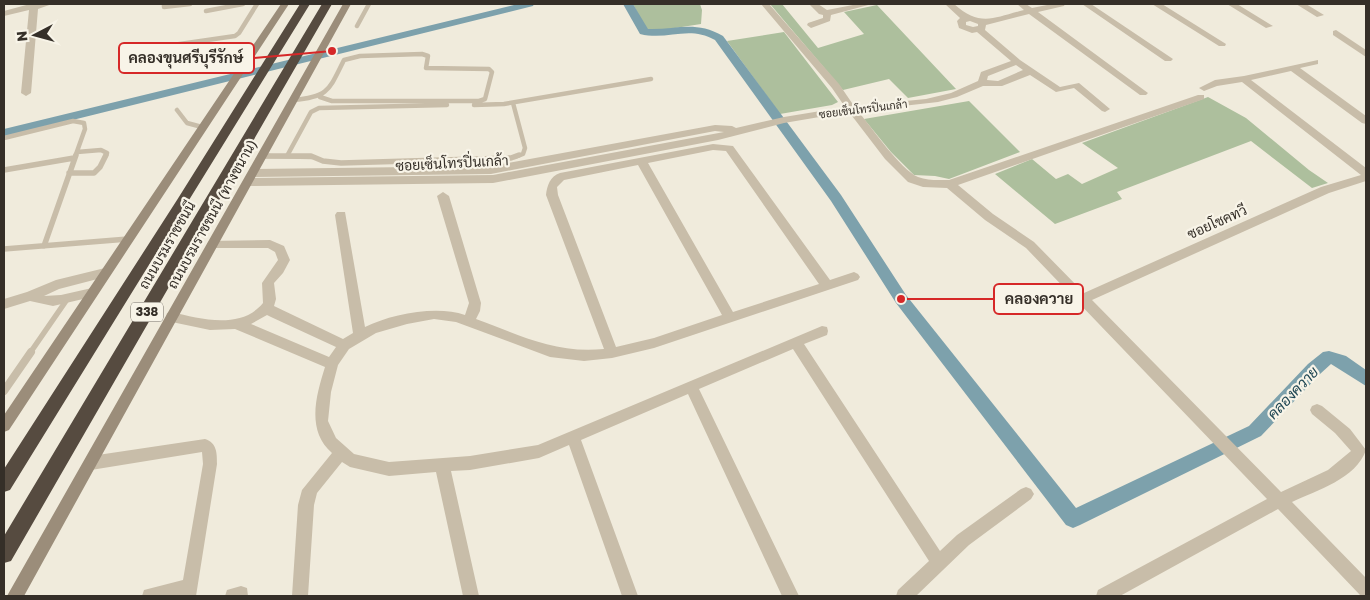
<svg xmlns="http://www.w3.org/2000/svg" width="1370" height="600" viewBox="0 0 1370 600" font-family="'Golos Text',Sarabun,sans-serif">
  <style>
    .green { fill: #adbf9d }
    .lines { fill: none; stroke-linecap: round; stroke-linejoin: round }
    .canal { fill: #7da1ac; fill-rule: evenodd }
    .lane-far2 { stroke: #c8bda9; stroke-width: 4.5 }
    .lane-far1 { stroke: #c8bda9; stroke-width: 5.5 }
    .lane { stroke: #c8bda9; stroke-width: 8 }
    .street { fill: #c8bda9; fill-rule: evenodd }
    .secondary { fill: #9b8d7a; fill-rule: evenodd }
    .highway { fill: #564b40; fill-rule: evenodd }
    .labels { text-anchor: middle; stroke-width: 4.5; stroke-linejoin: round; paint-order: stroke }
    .far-street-label { font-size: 11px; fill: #352f28; stroke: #f8f4e8 }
    .shield { fill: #f8f4e8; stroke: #706a62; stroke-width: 1 }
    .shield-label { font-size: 12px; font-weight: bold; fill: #352f28 }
    .street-label { font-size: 14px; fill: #352f28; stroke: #f8f4e8 }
    .water-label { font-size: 15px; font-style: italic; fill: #204754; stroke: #f8f4e8 }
    .leader { fill: none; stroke: #d62828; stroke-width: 2 }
    .callout-dot { fill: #d62828; stroke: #f8f4e8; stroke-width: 2 }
    .callout { fill: #f8f4e8; stroke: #d62828; stroke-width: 2 }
    .callout-label { font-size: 15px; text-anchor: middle; font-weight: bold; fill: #352f28 }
  </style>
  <rect width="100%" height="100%" fill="#f0ebdc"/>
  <path class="green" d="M633,4H700L702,10L701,24L656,31L646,29Z
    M770,4H782L818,48L864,34L844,12L877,5L956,89L908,98L889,79L843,90Z
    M784,32L838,102L832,105L780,114L727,41Z
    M1208,97L1246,118L1309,170L1328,183L1312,188L1251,141L1117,192L1122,199L1055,224L995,174L1032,159L1056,179L1068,174L1082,184L1118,168L1082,143Z
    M969,101L1020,152L949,179L935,176L914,175L891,152L864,119Z"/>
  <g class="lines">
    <path class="canal" d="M518,4H534L533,6L4,137V129Z
      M623,4H633L648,29C676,30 695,20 723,36L841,195L906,295L1076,508L1249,426L1308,364L1323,352L1329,351L1346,356L1366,370V386L1331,364L1320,374L1261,436L1080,525L1073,528L1066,525L896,303L831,201L715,40C688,25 668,41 640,34Z"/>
    <path class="lane-far2" d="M164,4V7L190,4
      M206,11L243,4
      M357,26L369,4
      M166,46L235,36L239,33L257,4
      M293,100C329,97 329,90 344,60L360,56L422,54L428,56L426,68L489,69L492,72L485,99L479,101H332L320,97
      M513,103L525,148L523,154L515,157
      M474,105L504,104L651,79
      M177,110L187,123L202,127
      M4,138L73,121L84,123L85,129L75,157
      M77,152L101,150L107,153L105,157
      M262,156L312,157
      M287,156L311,112L319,108L447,105"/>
    <path class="lane-far1" d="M262,156H311L323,161L341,163L511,158L519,155
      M4,170L74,158
      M69,173H94L100,167L106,155
      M44,246L76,155
      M4,249L128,239
      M30,353L68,298"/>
    <path class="lane" d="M4,391L31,352"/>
    <path class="street" d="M30,4H52L38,9L31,93L26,96L21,93L29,10L4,16V11Z
      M761,4H769L839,84L854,106L926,99L951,93L978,81L981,72L1011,61L977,32L972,33L959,28L957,21L960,18L945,4H954C980,27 993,18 1024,10L1017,4H1026L1032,8L1052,4H1065L1064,6L1038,12L1148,93L1146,95H1140L1029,14L986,25L985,30L1020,60L1060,87L1079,83L1110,109L1105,112L1102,111L1074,88L1056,92L1030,75L1002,86H983L957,97L938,102L858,111C872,128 900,169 918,177C928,181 939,180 949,180L1198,95H1204V99L958,185L993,214L1034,242L1084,293L1321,187L1361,175L1242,82L1217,86L1204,91L1199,88L1215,80L1244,76L1318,60V64L1300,68L1366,116V124L1362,123L1291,71L1251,80L1366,168V181L1329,193L1092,300L1281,492L1328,470L1351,451L1335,433L1312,414L1310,410L1312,406L1317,404L1322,406L1350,429L1366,450C1356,479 1317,490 1292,502L1366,578V596L1360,595L1278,509L1120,596H1096L1098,590L1267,499L1026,248L985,220L947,188L923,187L908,182L885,159L849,112L784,123L718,140L493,183L248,186L243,182L248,178L493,175L724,132L715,131L491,174L253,177L248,173L253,169L491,166L715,125L732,126L736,128L784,117L845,107L832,88ZM970,21L978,24V26L973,27L966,25V22ZM1016,65L1023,70L998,81L987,80L988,76Z
      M809,4H818L827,10L858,4H872L831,15L830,21L811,28L807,25L808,23L823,18V15L819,14Z
      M1082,4H1091L1173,59L1171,61H1165Z
      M1152,4H1162L1226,44L1225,46H1219Z
      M1227,4H1237L1273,26L1266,28Z
      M1296,4H1306L1324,15L1317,17Z
      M1336,30L1366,50V57L1333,35V31Z
      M713,144L733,146L830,280L854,272L858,274L860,277L858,280L654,348L612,358L584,361L550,357L456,322L434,319L407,324L376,333L349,349L338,365L331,392L328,421L336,438L354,454L389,462L470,456L538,445L822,326L827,327L828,331L827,335L804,344L940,551L957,535L1021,489L1026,487L1031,489L1034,494L1031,499L969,545L916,596H896L898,590L929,561L793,349L699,389L799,596H782L688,394L581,440L638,596H622L569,445L539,458L470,470L451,471L479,596H463L436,472L389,476L350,467L342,462L317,493L314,505L308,596H292L298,505L302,490L332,453C306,430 316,396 325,367L235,329L210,330L167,321L166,317L167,313L172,312C200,319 241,330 263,303L262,283L278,260L275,252L268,248H213L209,247L207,244L209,241L270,240L284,246L290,260L283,273L274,283L276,299L274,306L343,339L353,333L335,215L337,212H345L365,327C391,314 437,305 465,315L469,303L437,196L443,192L449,196L481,303L480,311L476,319C520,335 555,354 604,349L546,195C547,186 550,176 560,173ZM713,150L726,151L819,284L733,312L648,163ZM638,165L722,315L654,338L616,347L558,195L557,187L564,180ZM267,315L271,317L336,347L329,357L251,324Z
      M105,268L111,273L109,276L59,289L44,296L61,295L92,288L96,290L98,293L96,296L53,306L30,301L4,309V299L27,292L56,280Z
      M205,439C217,443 217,453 217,464L196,596H142L144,590L183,580L203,464L202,452L91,470L86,468L84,463L86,458L91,456Z
      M241,586L247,588L248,596H225L227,590Z"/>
    <path class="secondary" d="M281,4H289L9,430L4,432V415Z
      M343,4H351L24,596H7Z"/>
    <path class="highway" d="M300,4H310L10,490L4,492V469L177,200Z
      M322,4H332L11,561L4,563V536Z"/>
  </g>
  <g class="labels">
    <g class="far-street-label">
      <text transform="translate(863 109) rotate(-7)" y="4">ซอยเซ็นโทรปิ่นเกล้า</text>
    </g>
    <rect class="shield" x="131" y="302.5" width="32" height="19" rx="4"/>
    <g class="shield-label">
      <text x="147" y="316">338</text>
    </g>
    <g class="street-label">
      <text transform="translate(452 163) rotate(-3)" y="5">ซอยเซ็นโทรปิ่นเกล้า</text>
      <text transform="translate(212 214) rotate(-61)" y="5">ถนนบรมราชชนนี (ทางขนาน)</text>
      <text transform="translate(1217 222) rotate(-24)" y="5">ซอยโชคทวี</text>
      <text transform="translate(167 245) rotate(-60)" y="5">ถนนบรมราชชนนี</text>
    </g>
    <g class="water-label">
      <text transform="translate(1293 393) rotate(-46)" y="5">คลองควาย</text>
    </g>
  </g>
  <path class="leader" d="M332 51L254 58M901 299L994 299"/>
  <g class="callout-dot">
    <circle cx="332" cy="51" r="5"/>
    <circle cx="901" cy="299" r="5"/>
  </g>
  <g class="callout">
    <rect x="119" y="43" width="135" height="30" rx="5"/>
    <rect x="994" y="284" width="89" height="30" rx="5"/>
  </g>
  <g class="callout-label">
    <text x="186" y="63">คลองขุนศรีบุรีรักษ์</text>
    <text x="1039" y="304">คลองควาย</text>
  </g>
  <rect width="1370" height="600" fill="none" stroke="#352f28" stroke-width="10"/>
  <g transform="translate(35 35) rotate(264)" stroke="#f8f4e8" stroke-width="4" paint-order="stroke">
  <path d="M0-4L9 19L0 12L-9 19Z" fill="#352f28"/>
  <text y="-8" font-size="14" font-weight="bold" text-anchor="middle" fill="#352f28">N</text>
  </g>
</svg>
